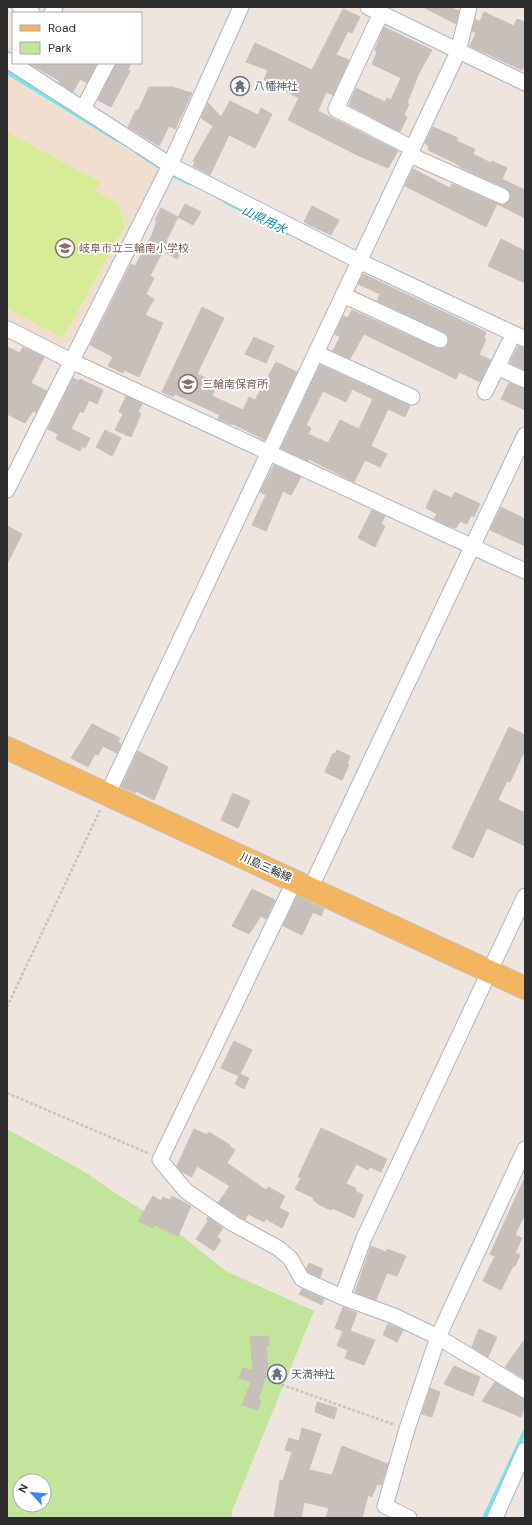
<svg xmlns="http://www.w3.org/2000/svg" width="532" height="1525" viewBox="0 0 532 1525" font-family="'DM Sans','Noto Sans JP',sans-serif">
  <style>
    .education { fill: #f0dfce }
    .green { fill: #c2e59b; fill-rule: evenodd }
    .pitch { fill: #d8ec97 }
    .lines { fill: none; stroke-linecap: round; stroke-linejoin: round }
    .stream { stroke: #71e7f1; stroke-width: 4 }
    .building { fill: #c7c0ba; stroke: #cac0b8; fill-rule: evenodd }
    .street-casing { stroke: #afb4bd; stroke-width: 17 }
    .primary-casing { stroke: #c4c4c4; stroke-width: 24 }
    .path { stroke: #c4c4c4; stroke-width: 2.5; stroke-dasharray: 3 2; stroke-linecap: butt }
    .street { stroke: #fff; stroke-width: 15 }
    .primary { stroke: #f3b55f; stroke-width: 22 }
    .labels { text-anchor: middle; stroke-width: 3.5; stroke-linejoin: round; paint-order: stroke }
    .worship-label { font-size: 11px; fill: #5b616d; stroke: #fff; text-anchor: start }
    .education-label { font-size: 11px; fill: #785e54; stroke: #fff; text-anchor: start }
    .street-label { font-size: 11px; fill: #2d2d2d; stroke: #fff }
    .water-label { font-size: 12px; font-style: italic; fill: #0c7e94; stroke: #fff }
  </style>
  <rect width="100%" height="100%" fill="#eee5df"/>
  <path class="education" d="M7,74L163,172L75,339L68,342L64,349L7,323Z"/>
  <path class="green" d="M7,1129L85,1172L115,1193L173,1229L226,1271L314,1311L232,1511V1518H7ZM20,1481H44V1505H20Z"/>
  <path class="pitch" d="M7,132L100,182L95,191L117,202L125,225L63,338L7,308Z"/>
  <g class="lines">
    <path class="stream" d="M7,72L119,141
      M138,153L164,170
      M175,176L189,183
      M226,202L288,233
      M484,1518L525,1431"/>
  </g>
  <path class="building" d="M423,7H450L459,11L456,24Z
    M343,9L360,17L352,33L348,31L336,55L349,60L333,95L326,92L318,111L398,151L388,168L359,156L288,120L299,98L264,80L268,70L246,62L255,43L312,70Z
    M484,12L514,26L517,19L525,22V64L522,70L470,46L476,33L472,31L475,19L480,22Z
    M384,27L432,50L419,73L407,103L409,104L404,115L407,117L400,132L349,105L356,88L385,102L387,98L391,100L401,78L372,64L377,52L375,50Z
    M28,63H97L87,83L80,79L73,92L59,83L60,81Z
    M116,63H131L128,70L130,71L111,107L98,100Z
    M236,79L248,86L243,95L231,88Z
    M149,87H172L192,93L175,129L169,126L159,146L128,127L136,110L138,111Z
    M230,101L258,115L261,108L272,114L255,148L229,135L210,175L193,166L195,162L193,161L213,126L201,118L208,103L221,117Z
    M433,127L458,138L456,141L475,149L473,154L491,163L492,161L507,168L502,179L525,190V218L497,204L486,227L405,186L413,169L450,188L452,184L498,204L503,205L510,200L511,195L506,188L460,167V166L453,162L428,150L429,147L425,143Z
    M185,204L201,212L193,225L178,217Z
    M312,206L339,220L331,235L304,222Z
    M161,208L178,217L166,241L182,250L177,259L163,251L150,276L154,278L146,294L154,299L145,315L163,323L139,377L124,370L123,373L108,366L113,357L90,345L131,264L135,266L152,235L157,221L155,220Z
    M501,239L525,251V283L488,266Z
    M363,274L486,332L484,337L486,339L479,355L491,360L480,382L459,372L456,379L364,334L350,359L333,351L340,337L335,334L343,316L348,318L352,310L436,348H445L448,343V335L444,332L377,301L380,294L358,284Z
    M202,307L224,318L197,374L218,384L212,396L243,410L249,397L255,400L276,362L297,372L265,440L233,424L232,425L218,419L220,415L175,394L173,397L162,392Z
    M254,337L274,346L266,363L245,354Z
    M518,346L525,348V370L510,363Z
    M7,347L20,353L23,347L44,357L31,383L47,391L36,412L33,411L25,423L7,414Z
    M320,365L410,406L405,417L388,409L371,446L387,454L380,467L365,460L354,482L309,459L308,461L281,448ZM352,389L373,399L359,429L340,420L328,443L308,434L311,428L306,425L323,391L346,402Z
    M73,378L79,381L80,379L103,390L97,404L89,400L83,413L80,411L71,429L90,438L85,448L82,446L80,451L56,439L58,434L48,429Z
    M509,383L525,389V410L501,399Z
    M126,396L142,404L138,412L141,414L131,437L115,430L123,414L119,412Z
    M105,430L121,438L112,456L96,447Z
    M274,465L301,477L291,495L283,491L266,531L252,525L266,495L260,492Z
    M434,490L452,498L455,492L480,504L474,517L471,515L467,524L460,521L456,528L451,527L434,519L437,514L426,508Z
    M501,507L525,519V546L490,530Z
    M372,510L385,516L381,524L385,526L375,547L358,538Z
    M7,526L22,534L7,564Z
    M92,724L120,738L118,742L121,744L117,753L103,746L98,755L95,754L88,767L71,758Z
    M509,727L525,735V750L510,782L507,781L498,800L525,813V846L487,828L473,858L452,848Z
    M337,750L350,756L347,764L349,765L342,780L325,772L333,753L335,754Z
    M138,751L168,767L154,800L136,791L135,793L121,787Z
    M233,793L250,801L238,828L221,820Z
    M252,889L275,900L266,919L261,916L249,934L232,926Z
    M297,896L324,909L321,916L313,912L302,935L283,926Z
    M234,1041L252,1050L240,1074L249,1078L244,1089L235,1084L239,1076L221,1068Z
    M321,1128L387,1159L381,1172L370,1167L368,1170L356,1164L346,1184L356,1188L355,1191L363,1195L354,1218L332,1208L331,1210L320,1205L313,1200L314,1198L295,1189L301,1178L298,1177Z
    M194,1129L207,1135L209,1132L230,1145L229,1146L235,1150L227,1163L266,1190L268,1187L285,1196L279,1208L289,1213L282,1228L266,1219L264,1222L248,1214L245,1220L218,1203L230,1186L197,1166L192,1177L182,1172L177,1166Z
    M525,1177V1214L515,1235L522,1238L515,1253L520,1255L515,1266H513L501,1290L483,1281L495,1256L490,1254Z
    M153,1196L161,1201L163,1197L170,1200L172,1196L191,1206L178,1236L154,1225L153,1228L138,1221Z
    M208,1217L223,1228L217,1237L221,1240L214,1251L196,1239L208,1221L206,1219Z
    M371,1246L386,1252L387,1249L406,1256L397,1276L387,1273L376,1300L355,1292Z
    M309,1263L323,1269L320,1277L308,1272L306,1269Z
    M302,1289L324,1299L322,1305L299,1294Z
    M343,1307L357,1313L350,1331L375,1340L364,1365L345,1358L348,1350L337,1346L343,1331L335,1328Z
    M388,1324L403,1330L397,1342L383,1335Z
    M479,1329L497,1337L488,1357L472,1347Z
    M269,1336V1346H266L268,1371L258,1399L261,1400L258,1410L242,1405L251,1382L239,1378L243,1368L253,1371L250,1337Z
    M525,1339V1379L505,1367Z
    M454,1366L480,1377L473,1396L444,1384Z
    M495,1382L525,1399V1407L521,1417L482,1401Z
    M430,1388L440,1392L432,1417L422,1414Z
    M317,1402L337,1408L334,1419L315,1412Z
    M302,1428L321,1434L309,1470L332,1475L342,1446L388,1464L381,1485L377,1484L372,1497L368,1495L362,1518H326L329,1508L304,1502L301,1518H274L280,1480L283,1481L292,1452L285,1450L289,1438L299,1441Z"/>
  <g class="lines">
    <defs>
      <path id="street" d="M20,7L32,13
        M368,7L525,83
        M52,13L55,7
        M381,13L336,109L412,148
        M7,60L170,165L359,261L525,339
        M83,109L107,63
        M410,155L502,196
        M343,295L440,340
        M7,331L8,329L71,361L525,571
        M316,353L412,397
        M497,367L525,380
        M485,392L509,343
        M7,490L170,165L241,7
        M107,795L458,52L469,7
        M295,880L160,1160L186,1191L232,1223L278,1248L290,1258L302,1279L342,1297L394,1316L438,1337L525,1390
        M311,887L525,435
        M342,1297L364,1238L525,896
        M409,1518L385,1506L407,1429L438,1337L525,1149
        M495,1518L525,1450"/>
      <path id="primary" d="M7,748L525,988"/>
    </defs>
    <use href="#street" class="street-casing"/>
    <use href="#primary" class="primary-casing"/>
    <path class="path" d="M7,1007L100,810
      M7,1093L150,1154
      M277,1383L395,1425"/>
    <use href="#street" class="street"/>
    <use href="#primary" class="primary"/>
  </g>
  <defs>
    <symbol id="temple-ring" viewBox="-11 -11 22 22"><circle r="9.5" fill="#fff" stroke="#6b7280" stroke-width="1.5"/><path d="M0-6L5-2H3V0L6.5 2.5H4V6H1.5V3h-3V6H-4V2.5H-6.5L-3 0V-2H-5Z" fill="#6b7280"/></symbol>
    <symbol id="school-ring" viewBox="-11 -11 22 22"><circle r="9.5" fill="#fff" stroke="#8d6e63" stroke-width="1.5"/><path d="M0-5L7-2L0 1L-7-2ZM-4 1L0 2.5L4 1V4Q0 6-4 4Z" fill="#8d6e63"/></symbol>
  </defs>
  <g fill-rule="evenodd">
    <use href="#temple-ring" x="229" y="75" width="22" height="22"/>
    <use href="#school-ring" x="54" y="237" width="22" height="22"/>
    <use href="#school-ring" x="177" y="373" width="22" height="22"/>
    <use href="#temple-ring" x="266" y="1363" width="22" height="22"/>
  </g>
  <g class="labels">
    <g class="worship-label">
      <text x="254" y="90">八幡神社</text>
      <text x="291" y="1378">天満神社</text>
    </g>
    <g class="education-label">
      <text x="79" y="252">岐阜市立三輪南小学校</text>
      <text x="202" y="388">三輪南保育所</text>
    </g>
    <g class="street-label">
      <text transform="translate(266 867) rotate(24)" y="4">川島三輪線</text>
    </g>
    <g class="water-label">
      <text transform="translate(264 220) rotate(26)" y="4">山県用水</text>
    </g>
  </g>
  <rect width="532" height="1525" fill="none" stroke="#2d2d2d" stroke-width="16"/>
  <rect x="12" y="12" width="130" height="52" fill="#ffffff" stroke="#ababab"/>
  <rect x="20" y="25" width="20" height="6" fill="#f3b55f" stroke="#ababab"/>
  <text x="48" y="32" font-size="12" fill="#2d2d2d">Road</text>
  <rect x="20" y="42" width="20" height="12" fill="#c2e59b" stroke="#ababab"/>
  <text x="48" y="52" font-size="12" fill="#2d2d2d">Park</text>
  <g transform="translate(32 1493) rotate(297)"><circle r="19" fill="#ffffff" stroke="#ababab"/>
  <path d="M0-3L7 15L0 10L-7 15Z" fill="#3d84fd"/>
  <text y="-6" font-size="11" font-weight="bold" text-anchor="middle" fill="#2d2d2d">N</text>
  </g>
</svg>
